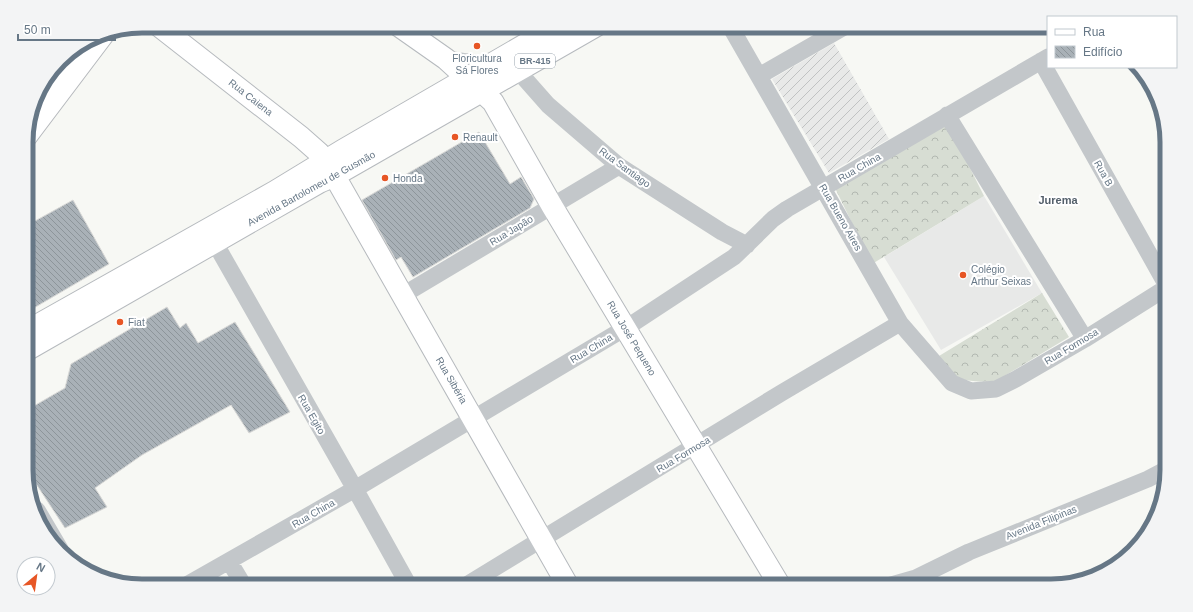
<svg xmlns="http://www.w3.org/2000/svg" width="1193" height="612" viewBox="0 0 1193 612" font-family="Arial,sans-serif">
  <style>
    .built { fill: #e8e9e8 }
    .industrial { fill: url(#industrial-furrows) }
    .forest { fill: url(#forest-crowns) }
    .building { fill: url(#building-back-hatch); stroke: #d9d9d7 }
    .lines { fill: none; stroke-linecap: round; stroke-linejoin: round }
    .major-casing { stroke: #b6babe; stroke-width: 23 }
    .highway-casing { stroke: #b6b9bd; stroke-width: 24 }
    .minor { stroke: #c3c7ca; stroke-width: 17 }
    .major { stroke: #fff; stroke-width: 21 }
    .highway { stroke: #fff; stroke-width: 22 }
    .poi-dot { fill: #e75625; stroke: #fff; stroke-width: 1.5 }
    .labels { text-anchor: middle; stroke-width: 4; stroke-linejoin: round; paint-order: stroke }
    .shield { fill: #fff; stroke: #94a0aa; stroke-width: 1 }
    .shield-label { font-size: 9px; font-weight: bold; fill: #667786 }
    .poi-label { font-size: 10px; fill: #667786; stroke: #fff; text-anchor: start }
    .street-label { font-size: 10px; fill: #667786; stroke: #fff }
    .neighbourhood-label { font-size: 11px; font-weight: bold; fill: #54606b; stroke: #fff }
    .rim { fill: none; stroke: #667786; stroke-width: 5 }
  </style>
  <defs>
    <pattern id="industrial-furrows" width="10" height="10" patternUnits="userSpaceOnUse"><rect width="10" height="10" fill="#e8e9e8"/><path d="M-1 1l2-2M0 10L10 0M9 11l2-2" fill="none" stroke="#c0c2c2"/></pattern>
    <pattern id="forest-crowns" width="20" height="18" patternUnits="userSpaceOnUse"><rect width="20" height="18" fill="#d7ddd3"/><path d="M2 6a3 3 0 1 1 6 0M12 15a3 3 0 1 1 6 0" fill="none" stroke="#b2b8b1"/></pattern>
    <pattern id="building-back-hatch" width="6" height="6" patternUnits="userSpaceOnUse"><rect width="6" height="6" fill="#a9b1b7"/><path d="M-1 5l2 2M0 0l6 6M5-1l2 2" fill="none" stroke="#8d959a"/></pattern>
  </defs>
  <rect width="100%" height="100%" fill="#f7f8f4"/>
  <path class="built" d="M984,196L1042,293L941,350L884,257Z"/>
  <path class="industrial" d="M834,43L889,139L829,173L772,79Z"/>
  <path class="forest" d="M79,47L34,104L38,91L65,55Z
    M948,124L984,196L872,264L835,188Z
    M1042,293L1069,337L996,381C985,382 961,382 952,375C947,371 942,362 939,356Z"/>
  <path class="building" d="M479,132L510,184L521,177L534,199L530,208L413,277L401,257L396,260L362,200Z
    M73,200L109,264L27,312L26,226Z
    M167,307L180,328L186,323L198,343L235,322L290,412L249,433L231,405L142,455L95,488L107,507L65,528L27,470V410L65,388L71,364Z"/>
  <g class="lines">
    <defs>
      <path id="major" d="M159,26L301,137L318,152L326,161L568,586
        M399,26L446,59L493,102L552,206L780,586
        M27,331L274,192L343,150L557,26
        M27,350L320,182L334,176L596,26"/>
      <path id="highway" d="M26,136L103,34"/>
    </defs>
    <use href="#major" class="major-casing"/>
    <use href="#highway" class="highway-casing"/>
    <path class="minor" d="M730,26L900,323L952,383L971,391L996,389L1016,379L1085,339L1166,288
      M446,59L488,65
      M1041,61L1166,284
      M518,71L548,105L619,166L722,232L747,245
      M759,76L846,26
      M947,115L1085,339
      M215,243L355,489L409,586
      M403,295L619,166
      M37,510L60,549
      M229,561L244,586
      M185,586L355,489L632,324L734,257L773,219L787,209L1048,57
      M465,586L783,392L900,323
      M888,586L916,578L969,552L1148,479L1167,469"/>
    <use href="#major" class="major"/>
    <use href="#highway" class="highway"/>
  </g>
  <g class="poi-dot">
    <circle cx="477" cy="46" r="4"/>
    <circle cx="455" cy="137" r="4"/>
    <circle cx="385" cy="178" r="4"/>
    <circle cx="963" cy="275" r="4"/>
    <circle cx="120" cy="322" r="4"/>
  </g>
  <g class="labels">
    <rect class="shield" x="515" y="54" width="40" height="14" rx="3"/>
    <g class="shield-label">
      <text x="535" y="64">BR-415</text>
    </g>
    <g class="poi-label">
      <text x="477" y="62" text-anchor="middle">Floricultura<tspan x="477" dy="12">Sá Flores</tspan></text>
      <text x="463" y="141">Renault</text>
      <text x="393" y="182">Honda</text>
      <text x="971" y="273">Colégio<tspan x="971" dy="12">Arthur Seixas</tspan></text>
      <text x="128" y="326">Fiat</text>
    </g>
    <g class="street-label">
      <text transform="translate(251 97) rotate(38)" y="4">Rua Caiena</text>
      <text transform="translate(625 167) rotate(36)" y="4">Rua Santiago</text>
      <text transform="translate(859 167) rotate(-30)" y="4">Rua China</text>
      <text transform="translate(1104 173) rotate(61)" y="4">Rua B</text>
      <text transform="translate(311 188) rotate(-29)" y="4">Avenida Bartolomeu de Gusmão</text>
      <text transform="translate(841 217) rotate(60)" y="4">Rua Bueno Aires</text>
      <text transform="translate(511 230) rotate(-31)" y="4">Rua Japão</text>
      <text transform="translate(632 338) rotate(59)" y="4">Rua José Pequeno</text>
      <text transform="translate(1071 346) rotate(-31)" y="4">Rua Formosa</text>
      <text transform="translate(591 348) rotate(-31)" y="4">Rua China</text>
      <text transform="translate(452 380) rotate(60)" y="4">Rua Sibéria</text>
      <text transform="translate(312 414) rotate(60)" y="4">Rua Egito</text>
      <text transform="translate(683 454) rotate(-31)" y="4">Rua Formosa</text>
      <text transform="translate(313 513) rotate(-30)" y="4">Rua China</text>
      <text transform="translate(1041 522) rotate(-22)" y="4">Avenida Filipinas</text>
    </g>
    <g class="neighbourhood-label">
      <text x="1058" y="204">Jurema</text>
    </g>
  </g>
  <path d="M0 0H1193V612H0ZM142 33H1051A109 109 0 0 1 1160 142V470A109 109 0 0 1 1051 579H142A109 109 0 0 1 33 470V142A109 109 0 0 1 142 33Z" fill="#f3f4f5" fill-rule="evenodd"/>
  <path class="rim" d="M142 33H1051A109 109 0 0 1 1160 142V470A109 109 0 0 1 1051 579H142A109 109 0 0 1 33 470V142A109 109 0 0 1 142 33Z"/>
  <rect x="1047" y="16" width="130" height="52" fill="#ffffff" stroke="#c2c9cf"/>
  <rect x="1055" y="29" width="20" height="6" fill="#ffffff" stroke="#c2c9cf"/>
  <text x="1083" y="36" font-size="12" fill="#667786">Rua</text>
  <rect x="1055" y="46" width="20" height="12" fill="url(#building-back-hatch)" stroke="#c2c9cf"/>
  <text x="1083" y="56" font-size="12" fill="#667786">Edifício</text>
  <g transform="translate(36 576) rotate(29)"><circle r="19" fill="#ffffff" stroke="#c2c9cf"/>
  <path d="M0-3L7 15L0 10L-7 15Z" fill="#e75625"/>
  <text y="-6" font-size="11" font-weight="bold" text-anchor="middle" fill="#667786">N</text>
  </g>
  <path d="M18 34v6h97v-6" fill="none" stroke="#667786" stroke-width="2"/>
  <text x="24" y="34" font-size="12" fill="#667786" stroke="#ffffff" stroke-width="3" paint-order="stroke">50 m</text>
</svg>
